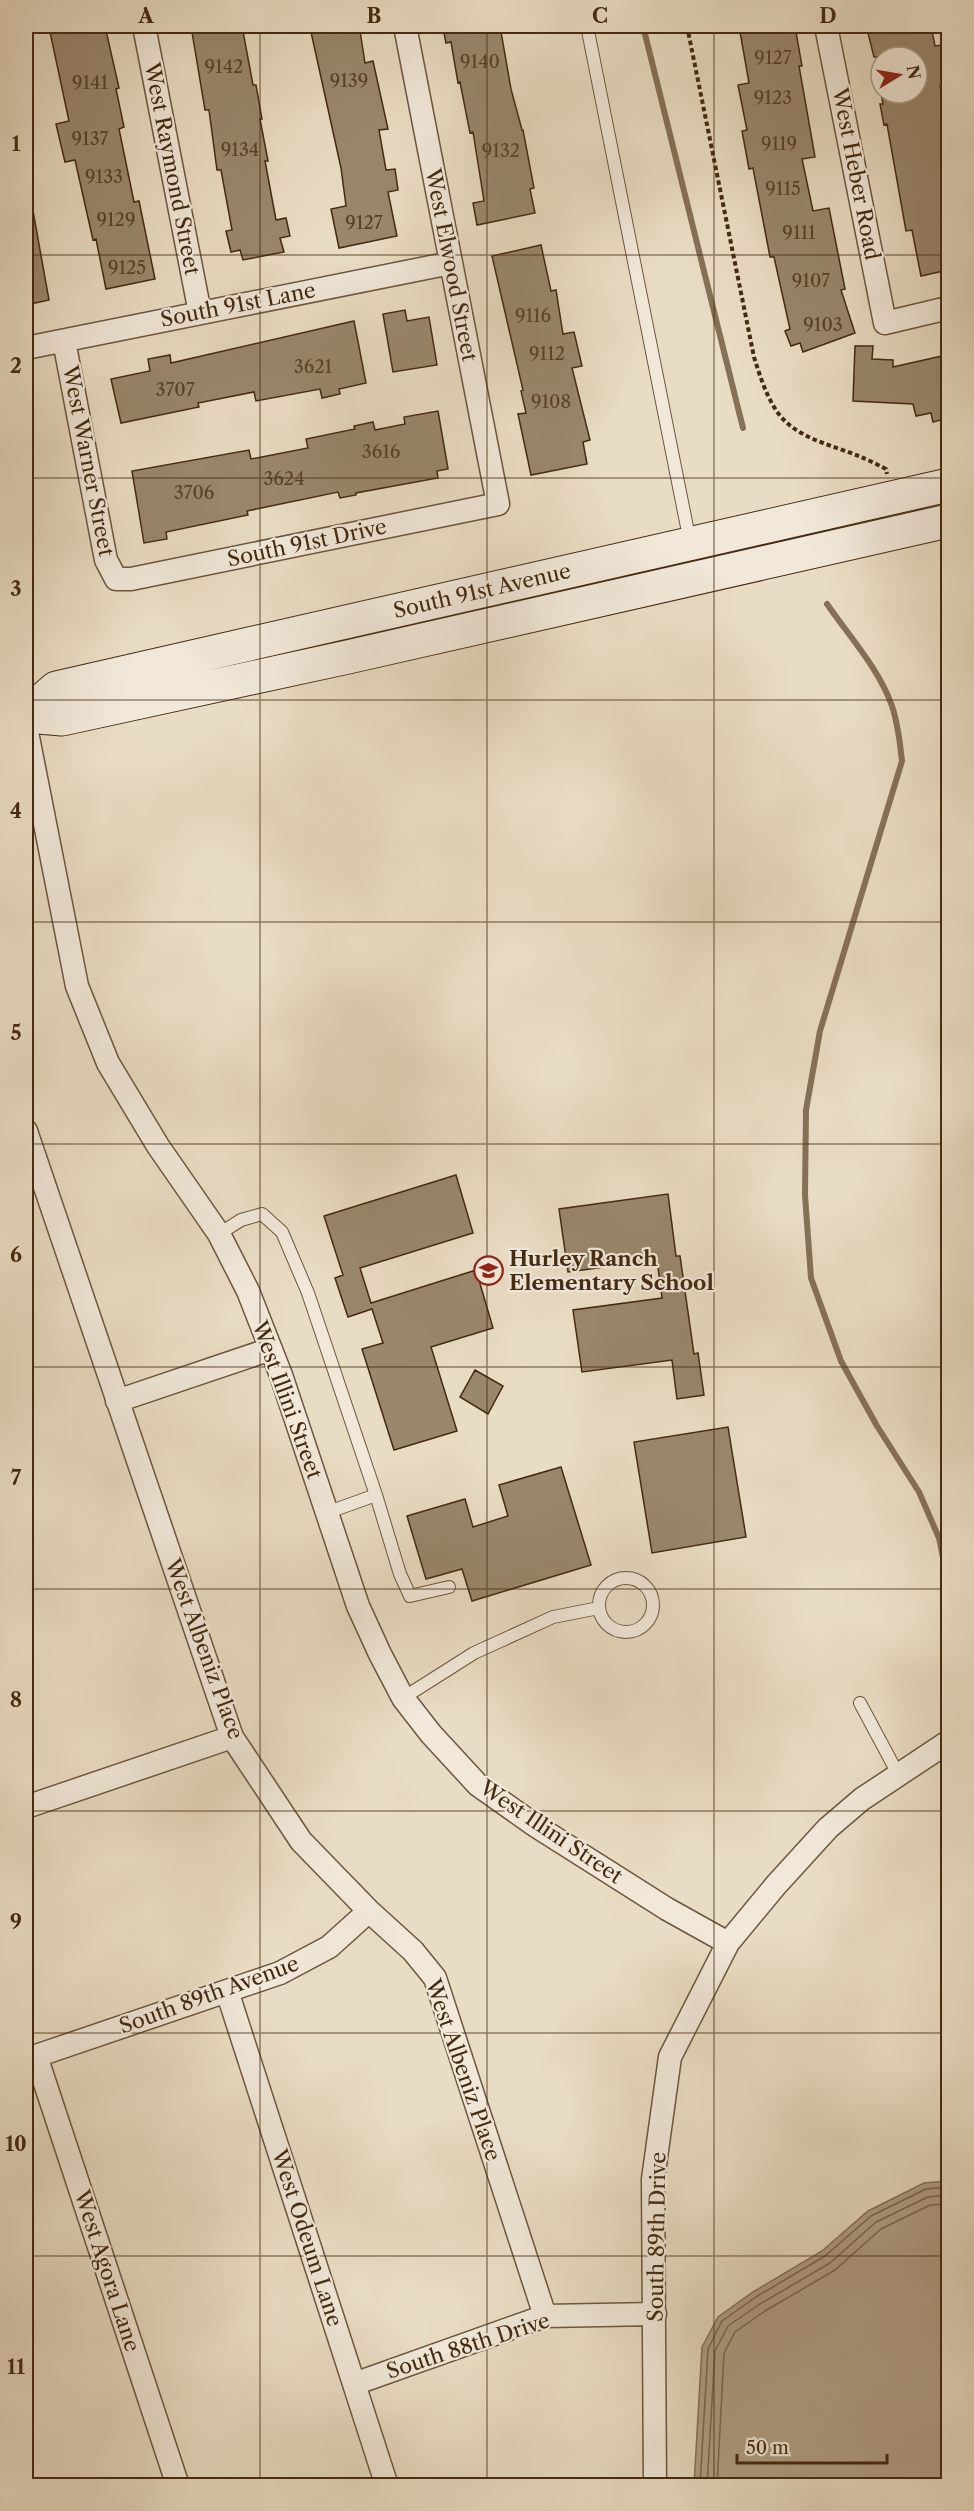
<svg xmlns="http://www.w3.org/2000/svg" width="974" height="2511" viewBox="0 0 974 2511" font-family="'Libre Caslon Text',serif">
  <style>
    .water { fill: #b19f87; stroke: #857058; stroke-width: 1.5 }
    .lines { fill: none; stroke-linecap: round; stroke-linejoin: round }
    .shore { stroke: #7a644c; stroke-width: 1.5 }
    .stream { stroke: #857058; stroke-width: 6 }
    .building { fill: #99876e; stroke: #432a11; stroke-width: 1.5 }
    .service-casing { stroke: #6c563e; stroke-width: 14 }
    .minor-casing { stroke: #6c563e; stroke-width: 25 }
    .secondary-casing { stroke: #432a11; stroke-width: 35 }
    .path { stroke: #432a11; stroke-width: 4; stroke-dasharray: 4.5 3; stroke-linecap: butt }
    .service { stroke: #f1e8d9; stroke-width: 12 }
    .minor { stroke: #f1e8d9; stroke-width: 22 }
    .secondary { stroke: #f1e8d9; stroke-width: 33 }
    .grid { fill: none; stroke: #432a11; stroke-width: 1.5; stroke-opacity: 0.55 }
    .labels { text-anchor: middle; stroke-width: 4.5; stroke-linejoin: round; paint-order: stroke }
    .number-label { font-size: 18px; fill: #584128 }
    .street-label { font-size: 21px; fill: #432a11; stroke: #f1e8d9 }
    .poi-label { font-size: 21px; font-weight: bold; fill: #432a11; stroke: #f1e8d9; text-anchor: start }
    .neatline { fill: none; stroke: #432a11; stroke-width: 2 }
    .grid-label { font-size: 20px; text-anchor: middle; font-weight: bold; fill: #432a11 }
  </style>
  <rect width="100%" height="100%" fill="#e9dcc4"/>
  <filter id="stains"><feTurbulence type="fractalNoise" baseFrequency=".00333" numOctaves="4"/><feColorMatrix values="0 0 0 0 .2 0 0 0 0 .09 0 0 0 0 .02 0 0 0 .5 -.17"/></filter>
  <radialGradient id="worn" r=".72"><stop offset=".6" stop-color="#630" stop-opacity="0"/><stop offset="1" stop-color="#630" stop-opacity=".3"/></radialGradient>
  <path class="water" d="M948,2181V2485H694L702,2347L718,2317L753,2292L822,2251L868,2211L924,2183Z"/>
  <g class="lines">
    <path class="shore" d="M700,2486L708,2349L722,2321L756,2297L825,2256L871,2216L926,2189L948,2187
      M707,2486L715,2351L728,2326L760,2304L830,2263L876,2222L928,2197L948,2195
      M717,2486L724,2353L735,2332L765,2311L835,2270L881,2229L930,2205L948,2204"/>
    <path class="stream" d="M643,26L743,428
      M827,604C849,636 879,669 892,706C898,724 900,742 902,761L820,1031L806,1110L805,1195L811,1278L841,1361L877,1426L919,1492L939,1538L948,1582"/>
  </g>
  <path class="building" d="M81,26H105L119,88L116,89L124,127L119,129L134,202L139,201L155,279L106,289L96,239L93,240L75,160L65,162L56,124L69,121L50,32Z
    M191,26H242L253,85H256L262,119H260L268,161H265L276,220L286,218L290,236L280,238L284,252L243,260L240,250L231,252L226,231L232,230L221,170H217L209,110H205Z
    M345,26H352L353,32L360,31L365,63L373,61L388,129L379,130L386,170L395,169L398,190L388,192L397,236L339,248L331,209L346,206L341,168L311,32Z
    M448,26H500L511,89L522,130H523L534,188L530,189L535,213L477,225L473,203L484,201L473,132L470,133L460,82L458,83L451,42L446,43L443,28Z
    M739,26H795L802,66H799L815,157L802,159L813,211L829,208L845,289L841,290L855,333L803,352L800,343L791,346L785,331L790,329L774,257H770L753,168L749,169L742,131L747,130L738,85L749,83Z
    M876,26H931L935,46L943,45L948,73V84L940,86L948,128V270L921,276L912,230L906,231L887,124L884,125L880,104H883L881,93H917V57H874L868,33L877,32Z
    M26,211H33L49,300L26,305Z
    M541,245L551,291L556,290L563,334L574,332L582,366L572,368L590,440L583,442L587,464L531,475L518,414L526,413L521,391L523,390L492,256Z
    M405,310L407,321L429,317L437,365L393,372L383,314Z
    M354,321L366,383L339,389L340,394L322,398L320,389L256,401L254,392L198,403L199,407L121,423L111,379L150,371L148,359L170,355L171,363Z
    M855,346H873L872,359L893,360V367L942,356L948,387V418L933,422L931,413L916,416L913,404L853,401Z
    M438,411L448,469L437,471L438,478L356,493V495L340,498L338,492L247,511L248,515L166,532L167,539L144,543L132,471L249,450L251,459L308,448L306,439L355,429L354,426L373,422L375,430L405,424L404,417Z
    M456,1175L473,1233L360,1268L371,1303L476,1270L493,1328L431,1347L457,1431L394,1450L362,1349L383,1343L372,1309L348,1317L335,1278L343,1275L324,1216Z
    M668,1194L676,1256H680L694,1354L698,1353L704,1395L677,1399L672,1360L582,1372L573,1310L662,1298L657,1260L568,1272L559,1209Z
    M475,1370L503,1386L488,1414L460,1397Z
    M728,1427L746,1537L652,1553L634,1442Z
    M561,1467L591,1565L472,1601L462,1569L426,1579L407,1516L465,1499L473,1527L508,1516L499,1485Z"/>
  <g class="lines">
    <defs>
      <path id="service" d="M587,26L690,542
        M219,1234L241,1220L262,1214L282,1232L308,1293L376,1495L326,1513
        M376,1495L400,1574L410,1596L449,1587
        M599 1605a27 27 0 1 1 54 0a27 27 0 1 1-54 0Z
        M403,1698L474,1653L553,1617L599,1608
        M860,1703L898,1774"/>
      <path id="minor" d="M144,26L200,313
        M826,26L885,323L948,308
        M64,341L106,560L116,579H131L498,504L405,26
        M26,348L451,263
        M26,727L77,986L108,1063L158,1146L219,1234L248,1291L281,1375L358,1606L380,1654L403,1698L431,1734L478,1785L536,1826L667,1909L728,1943
        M26,1131L232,1737L301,1841L369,1911L413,1951L435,1978L545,2316
        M117,1401L271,1349
        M26,1807L232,1737
        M227,1991L387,2486
        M354,2384L545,2316L655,2314
        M178,2486L36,2056L280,1973L329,1947L369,1911
        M655,2486L653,2179L670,2057L728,1943L776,1885L828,1828L862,1799L948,1742"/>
      <path id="secondary" d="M26,714L56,688L948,485
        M26,716L62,719L348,657L948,521"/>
    </defs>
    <use href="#service" class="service-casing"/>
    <use href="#minor" class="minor-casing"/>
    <use href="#secondary" class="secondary-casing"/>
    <path class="path" d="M687,26L754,357C760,376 766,396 778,413C797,439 833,445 861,457C869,460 878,465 886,469L887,474"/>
    <use href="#service" class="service"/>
    <use href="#minor" class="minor"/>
    <use href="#secondary" class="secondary"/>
  </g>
  <path class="grid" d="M260,26V2486M487,26V2486M714,26V2486M26,255H948M26,478H948M26,700H948M26,922H948M26,1144H948M26,1367H948M26,1589H948M26,1811H948M26,2033H948M26,2256H948"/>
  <defs>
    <symbol id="school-ring" viewBox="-11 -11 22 22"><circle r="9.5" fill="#f1e8d9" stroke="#8f2418" stroke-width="1.5"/><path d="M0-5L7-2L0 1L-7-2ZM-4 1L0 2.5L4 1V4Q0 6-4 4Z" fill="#8f2418"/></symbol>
  </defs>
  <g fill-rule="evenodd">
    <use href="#school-ring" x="472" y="1254" width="33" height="33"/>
  </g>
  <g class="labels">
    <g class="number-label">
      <text x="773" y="64">9127</text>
      <text x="480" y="68">9140</text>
      <text x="224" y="73">9142</text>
      <text x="349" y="87">9139</text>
      <text x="90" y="89">9141</text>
      <text x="773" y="104">9123</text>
      <text x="90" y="145">9137</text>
      <text x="779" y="150">9119</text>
      <text x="240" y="156">9134</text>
      <text x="501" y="157">9132</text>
      <text x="104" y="183">9133</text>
      <text x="783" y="195">9115</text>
      <text x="116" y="226">9129</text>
      <text x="364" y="229">9127</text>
      <text x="799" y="239">9111</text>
      <text x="127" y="274">9125</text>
      <text x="811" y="287">9107</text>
      <text x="533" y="322">9116</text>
      <text x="823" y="331">9103</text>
      <text x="547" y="360">9112</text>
      <text x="313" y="373">3621</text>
      <text x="175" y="396">3707</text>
      <text x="551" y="408">9108</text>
      <text x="381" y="458">3616</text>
      <text x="284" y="485">3624</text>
      <text x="194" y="499">3706</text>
    </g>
    <g class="street-label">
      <text transform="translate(172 169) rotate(79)" y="7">West Raymond Street</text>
      <text transform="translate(856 174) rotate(79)" y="7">West Heber Road</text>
      <text transform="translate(451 265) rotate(79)" y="7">West Elwood Street</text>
      <text transform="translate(238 305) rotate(-11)" y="7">South 91st Lane</text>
      <text transform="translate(88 461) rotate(79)" y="7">West Warner Street</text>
      <text transform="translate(307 543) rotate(-12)" y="7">South 91st Drive</text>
      <text transform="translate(482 591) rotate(-13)" y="7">South 91st Avenue</text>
      <text transform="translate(287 1400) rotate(70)" y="7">West Illini Street</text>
      <text transform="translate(204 1649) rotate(70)" y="7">West Albeniz Place</text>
      <text transform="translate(551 1832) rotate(34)" y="7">West Illini Street</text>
      <text transform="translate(209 1995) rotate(-20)" y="7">South 89th Avenue</text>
      <text transform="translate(463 2070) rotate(71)" y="7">West Albeniz Place</text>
      <text transform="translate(657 2237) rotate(-89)" y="7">South 89th Drive</text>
      <text transform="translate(307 2238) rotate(72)" y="7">West Odeum Lane</text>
      <text transform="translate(107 2271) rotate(72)" y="7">West Agora Lane</text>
      <text transform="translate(468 2346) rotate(-18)" y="7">South 88th Drive</text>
    </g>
    <g class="poi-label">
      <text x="509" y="1266">Hurley Ranch<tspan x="509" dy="24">Elementary School</tspan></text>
    </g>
  </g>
  <rect width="974" height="2511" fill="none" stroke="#e9dcc4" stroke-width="66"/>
  <g transform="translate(899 75) rotate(79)"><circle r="28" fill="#f1e8d9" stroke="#ab9c89" stroke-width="1.5"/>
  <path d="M0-4.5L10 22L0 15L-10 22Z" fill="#8f2418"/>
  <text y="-9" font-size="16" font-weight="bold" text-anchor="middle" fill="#432a11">N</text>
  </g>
  <path d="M737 2454v9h150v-9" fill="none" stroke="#432a11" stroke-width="3"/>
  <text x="746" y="2454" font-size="18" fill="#432a11" stroke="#f1e8d9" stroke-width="4.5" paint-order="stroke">50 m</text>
  <rect x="33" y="33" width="908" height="2445" class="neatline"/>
  <g class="grid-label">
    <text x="146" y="23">A</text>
    <text x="374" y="23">B</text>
    <text x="600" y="23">C</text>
    <text x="828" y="23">D</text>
    <text x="16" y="151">1</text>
    <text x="16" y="373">2</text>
    <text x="16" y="596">3</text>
    <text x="16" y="818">4</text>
    <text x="16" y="1040">5</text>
    <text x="16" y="1262">6</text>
    <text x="16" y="1485">7</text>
    <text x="16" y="1707">8</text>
    <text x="16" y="1929">9</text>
    <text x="16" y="2151">10</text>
    <text x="16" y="2374">11</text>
  </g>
  <rect width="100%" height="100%" filter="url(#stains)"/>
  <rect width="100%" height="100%" fill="url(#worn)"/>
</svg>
